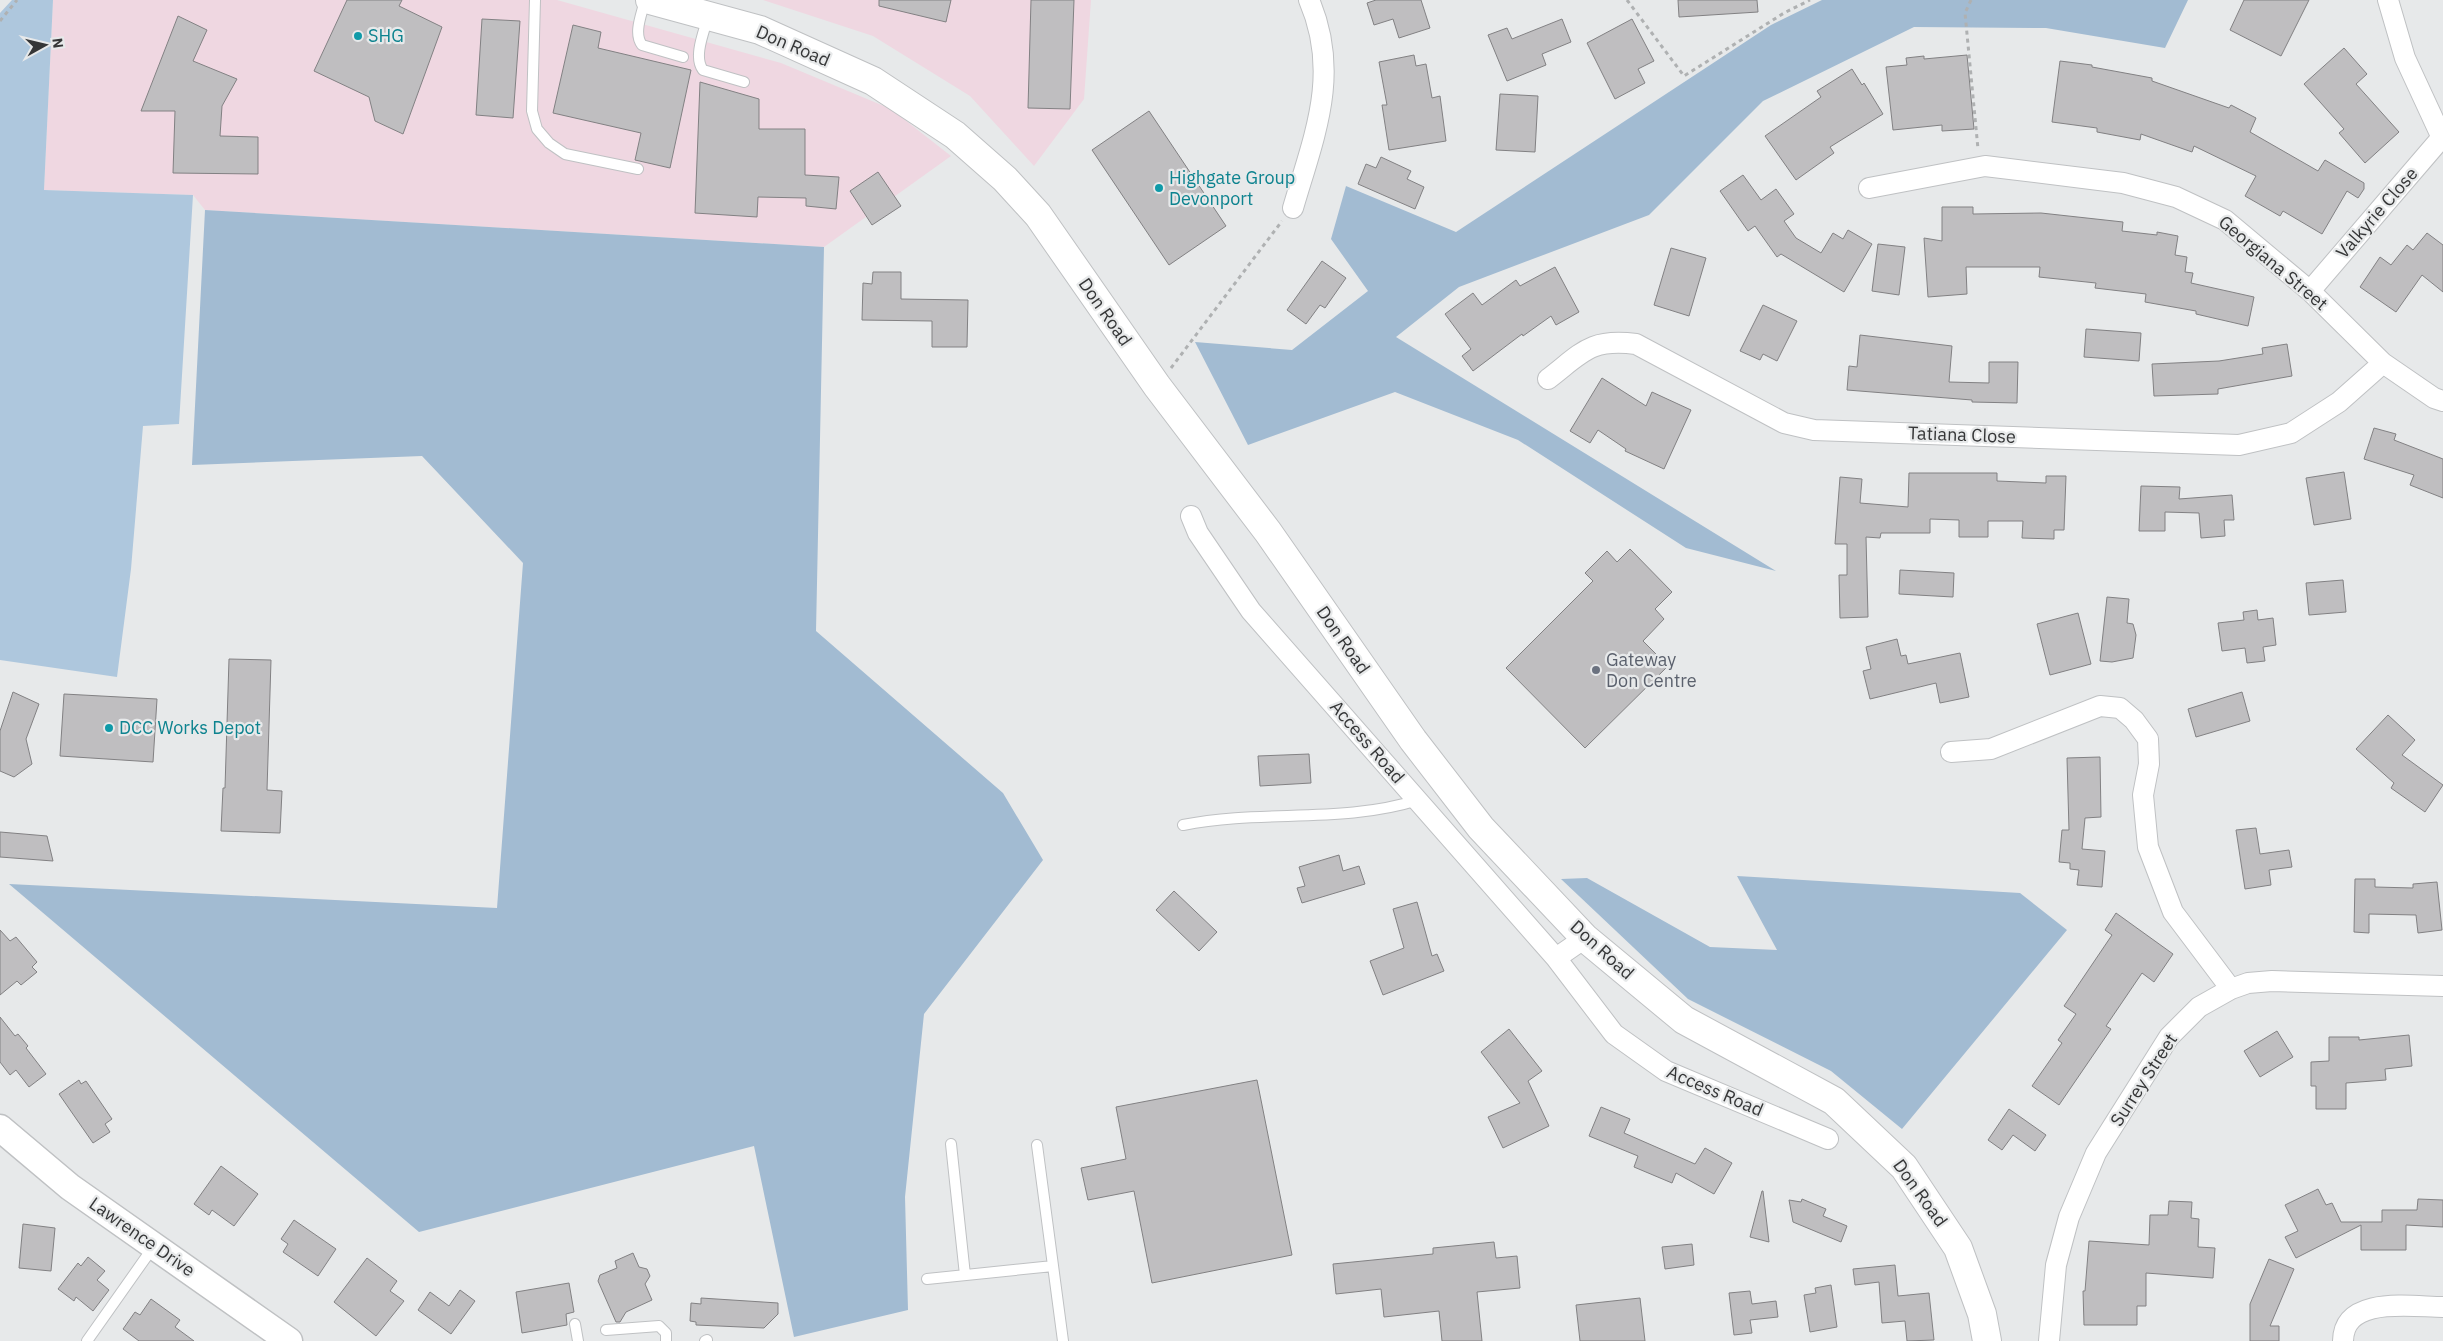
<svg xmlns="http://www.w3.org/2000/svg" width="2443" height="1341" viewBox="0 0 2443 1341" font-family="'IBM Plex Sans',sans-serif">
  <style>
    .commercial { fill: #efd7e1 }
    .green { fill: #aec7dd }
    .forest { fill: #a2bbd2 }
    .building { fill: #bfbec0; stroke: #828183 }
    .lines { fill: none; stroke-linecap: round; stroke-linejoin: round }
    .service-casing { stroke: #bfc1c3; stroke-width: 12 }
    .minor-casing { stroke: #bfc1c3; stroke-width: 22 }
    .tertiary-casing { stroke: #bfc1c3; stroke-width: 29 }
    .secondary-casing { stroke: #bfc1c3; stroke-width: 30 }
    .path { stroke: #afb1b2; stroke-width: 3; stroke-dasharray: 4 4; stroke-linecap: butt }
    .service { stroke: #fff; stroke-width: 10 }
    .minor { stroke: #fff; stroke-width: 20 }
    .tertiary { stroke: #fff; stroke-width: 26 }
    .secondary { stroke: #fff; stroke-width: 28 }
    .culture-dot { fill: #0f9aa8; stroke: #e7e9ea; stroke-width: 2 }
    .worship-dot { fill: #6b7280; stroke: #e7e9ea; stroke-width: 2 }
    .labels { text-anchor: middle; stroke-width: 4.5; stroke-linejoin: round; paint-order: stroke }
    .culture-label { font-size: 18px; fill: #0d838f; stroke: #e7e9ea; text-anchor: start }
    .street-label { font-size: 18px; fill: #353637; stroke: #e7e9ea }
    .worship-label { font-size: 18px; fill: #5b616d; stroke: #e7e9ea; text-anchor: start }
  </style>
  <rect width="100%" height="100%" fill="#e7e9ea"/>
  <path class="commercial" d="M53,0H557L781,63L891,109L951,156L824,247L205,210L193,195L44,190Z
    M763,0H1091L1084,99L1034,166L970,96L873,36Z"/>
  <path class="green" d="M12,0H53L44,190L193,195L179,424L143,426L131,569L117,677L0,660V13Z"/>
  <path class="forest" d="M1822,0H2188L2165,48L2046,28L1914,27L1763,101L1649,215L1459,287L1396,337L1776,571L1686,548L1518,440L1395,392L1248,445L1195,342L1292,350L1368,291L1331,239L1346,186L1456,232L1771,25Z
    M205,210L824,247L816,631L1003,793L1043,860L924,1014L905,1197L908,1310L794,1337L754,1146L419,1232L9,884L497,908L523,563L422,456L192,465Z
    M1737,876L2020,893L2067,930L1902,1129L1831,1071L1688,999L1561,879L1587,878L1710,947L1777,950Z"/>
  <path class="building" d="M347,0H402L399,6L442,27L403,134L375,121L369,97L314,71Z
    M879,0H951L946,22L879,6Z
    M1031,0H1074L1070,109L1028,108Z
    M1376,0H1421L1430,28L1399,38L1393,19L1374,25L1367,3Z
    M1678,0H1757L1758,12L1679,17Z
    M2244,0H2309L2281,56L2230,30Z
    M178,16L207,30L193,61L237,79L222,106L220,136L258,137V174L173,173L175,111H141Z
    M482,19L520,21L513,118L476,115Z
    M1562,19L1571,42L1542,54L1546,65L1507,81L1488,35L1507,28L1512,39Z
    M1632,19L1654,61L1638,69L1645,83L1615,99L1587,43Z
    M573,25L601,32L598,48L691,70L670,168L635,160L641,133L553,113Z
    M2344,48L2367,74L2356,84L2399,132L2365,163L2339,133L2344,129L2304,84Z
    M1414,55L1416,66L1426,64L1432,98L1440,96L1446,141L1389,150L1382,105H1387L1379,62Z
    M1967,55L1974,129L1942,131V125L1893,130L1886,67L1907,65L1906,58L1924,56V59Z
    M2060,61L2092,65V67L2152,78V81L2229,108L2231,105L2256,118L2250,132L2318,171L2325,160L2364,183V189L2358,198L2347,191L2322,234L2283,211L2280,216L2245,196L2256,176L2194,146L2192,152L2141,134L2140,140L2097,132V128L2052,122Z
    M1852,69L1862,85L1864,83L1883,114L1830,147L1834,153L1796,180L1765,136L1821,97L1817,91Z
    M700,82L759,99V129H805V175L839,177L836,209L806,206V198L758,197L757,217L695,213Z
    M1500,94L1538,96L1535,152L1496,150Z
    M1149,111L1226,226L1169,265L1092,150Z
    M1381,157L1411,171L1407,179L1424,187L1415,209L1358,184L1366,164L1376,168Z
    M878,172L901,206L872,225L850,191Z
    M1743,175L1761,200L1776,189L1794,214L1784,221L1796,238L1821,253L1833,233L1843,239L1848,230L1872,244L1844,292L1781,254L1777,257L1755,226L1748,231L1720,191Z
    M1942,207H1973V214L2041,213L2123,222L2122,231L2157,235V232L2178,236L2175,255L2187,257L2185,272L2193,273L2191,283L2254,297L2248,326L2196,314V311L2145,302L2146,294L2095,288L2096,283L2039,277L2040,267H1966L1967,294L1928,297L1924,238L1942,241Z
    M2427,233L2443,245V292L2422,275L2396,312L2360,287L2380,257L2391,265L2407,245L2413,250Z
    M1878,244L1905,247L1899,295L1872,291Z
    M1671,248L1706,258L1689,316L1654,305Z
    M1322,261L1346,278L1325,308L1320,305L1306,324L1287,310Z
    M1555,267L1579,312L1556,325L1551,316L1523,336L1522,334L1473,371L1462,356L1471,349L1445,314L1473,293L1482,305L1516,280L1520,286Z
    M873,272H901V299L968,300L967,347H932V321L862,320L863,283L872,284Z
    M1763,305L1797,321L1777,361L1763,354L1760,360L1740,351Z
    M2086,329L2141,333L2139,361L2084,357Z
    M1860,335L1952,346L1949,382L1989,383V362H2018L2017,403L1972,402V400L1847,390L1849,366L1857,367Z
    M2287,344L2292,376L2218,389V394L2154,396L2152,364L2219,361L2263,354L2262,348Z
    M1602,378L1646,406L1652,392L1691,410L1664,469L1625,451L1626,449L1598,430L1590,443L1570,431Z
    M2374,428L2396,434L2394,440L2443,459V498L2410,485L2414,475L2364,459Z
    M2344,472L2351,519L2314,525L2306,478Z
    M1909,473H1997V481L2046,483V476H2066L2064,530H2054V539L2022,538L2023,521H1988V537H1959V520L1930,519V533H1881L1880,538L1866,537L1868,617L1840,618L1839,575H1847V544H1835L1840,477L1862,479L1860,503L1908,507Z
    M2141,486L2180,487L2179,499L2232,495L2234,520H2224L2225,536L2201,538L2199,513L2165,512V531H2139Z
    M1630,549L1672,592L1655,609L1664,619L1643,641L1668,666L1585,748L1506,668L1593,581L1585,573L1607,551L1617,562Z
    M1900,570L1954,573L1953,597L1899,594Z
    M2343,580L2346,612L2309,615L2306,583Z
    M2107,597L2129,599L2127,623L2133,624L2136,635L2133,658L2112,662L2100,661Z
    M2257,610L2258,620L2273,618L2276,645L2263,647L2265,661L2247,663L2245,648L2222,651L2218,623L2244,620L2243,612Z
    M2078,613L2091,664L2050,675L2037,624Z
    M1897,639L1901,656L1906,655L1908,664L1960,653L1969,697L1940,703L1936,683L1870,699L1863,671L1871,669L1866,647Z
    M229,659L271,660L267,790L282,791L280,833L221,831L223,788H225Z
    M13,692L39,704L26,739L32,764L14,777L0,771V731Z
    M2242,692L2250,721L2196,737L2188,709Z
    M64,694L157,699L153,762L60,756Z
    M2388,715L2415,740L2402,755L2443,785L2425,812L2391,788L2394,783L2356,749Z
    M1309,754L1311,783L1260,786L1258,756Z
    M2100,757L2101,817L2085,818L2082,849L2105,851L2102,887L2077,885L2079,870L2070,869V863L2059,862L2062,830H2069L2067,758Z
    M2256,828L2260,854L2289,850L2292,867L2269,870L2271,885L2245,889L2236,830Z
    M0,832L47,836L53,861L0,857Z
    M1339,855L1343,871L1359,866L1365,884L1302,903L1297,888L1305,886L1299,867Z
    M2355,879H2375V887L2413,888V884L2437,882L2442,930L2418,933L2416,915L2369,914V933L2354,932Z
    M1174,891L1217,932L1199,951L1156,910Z
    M1417,902L1432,956L1437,954L1444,971L1383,995L1370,961L1404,948L1393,909Z
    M2116,913L2173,954L2154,982L2142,973L2106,1026L2111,1029L2059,1105L2032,1086L2062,1043L2058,1040L2076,1014L2064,1006L2112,935L2105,930Z
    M0,930L10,941L16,937L37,962L32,967L37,972L21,985L17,981L0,995Z
    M0,1017L15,1036L18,1034L28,1046L26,1048L46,1074L29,1087L16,1070L10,1075L0,1062Z
    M1509,1029L1542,1071L1528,1081L1549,1126L1503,1148L1488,1117L1520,1103L1481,1052Z
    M2277,1031L2293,1057L2260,1077L2244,1051Z
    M2409,1035L2412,1066L2385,1069L2386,1080L2346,1083V1109H2316V1086H2311V1062L2329,1061V1037H2359V1040Z
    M79,1080L81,1084L86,1081L112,1119L105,1124L110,1132L93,1143L59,1094Z
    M1257,1080L1292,1255L1152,1283L1134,1191L1088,1200L1081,1168L1126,1159L1116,1107Z
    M1601,1107L1630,1119L1624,1133L1695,1164L1705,1148L1732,1163L1714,1194L1676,1173L1672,1183L1634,1167L1638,1156L1589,1136Z
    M2009,1109L2046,1135L2035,1151L2013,1135L2002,1150L1988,1140Z
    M221,1166L258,1194L234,1226L212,1210L209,1215L194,1204Z
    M2318,1189L2326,1205L2332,1203L2341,1222H2382V1210H2417L2418,1199L2443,1200V1227L2406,1225V1250H2361V1225L2296,1258L2285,1237L2298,1231L2285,1205Z
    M1762,1191H1763L1769,1242L1750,1237Z
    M1802,1199L1826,1209L1823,1216L1847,1226L1841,1242L1793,1222L1789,1200L1801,1202Z
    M2169,1201L2192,1202L2191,1218L2199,1219L2198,1247L2215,1248L2213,1278L2146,1273V1306H2137V1325H2084L2083,1291H2085L2089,1241L2149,1245L2150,1215H2168Z
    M294,1220L336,1249L318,1276L283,1252L288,1244L281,1239Z
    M23,1224L55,1228L51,1271L19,1268Z
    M1494,1242L1496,1258L1517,1256L1520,1288L1477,1292L1482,1341H1442L1439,1311L1384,1317L1381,1289L1336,1294L1333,1264L1433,1254V1248Z
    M1692,1244L1694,1265L1665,1269L1662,1247Z
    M633,1253L639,1267L647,1269L650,1276L645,1284L652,1300L626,1312L620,1322H616L598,1281L600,1275L617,1268L615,1261Z
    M88,1257L105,1271L97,1280L109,1290L93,1311L76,1297L74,1301L58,1289L78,1263L81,1266Z
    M367,1258L397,1281L390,1291L404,1301L376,1336L334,1302Z
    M2269,1259L2294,1269L2270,1326H2279V1341H2250V1304Z
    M1895,1265L1898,1296L1929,1293L1934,1340L1907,1341L1905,1321L1882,1323L1879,1282L1855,1285L1853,1269Z
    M569,1283L574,1312L566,1314L567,1325L522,1333L516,1292Z
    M1831,1285L1837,1327L1810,1332L1804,1295L1816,1293L1815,1288Z
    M460,1290L475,1301L451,1334L418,1310L430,1292L449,1306Z
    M1750,1291L1752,1304L1776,1301L1778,1317L1750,1320L1752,1333L1734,1335L1729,1293Z
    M701,1298L778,1303V1314L764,1328L696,1325V1322L690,1321L691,1303L701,1304Z
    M1640,1298L1645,1341H1580L1576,1305Z
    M151,1299L180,1320L175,1327L194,1341H139L123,1329L135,1312L140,1315Z"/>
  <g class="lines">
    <defs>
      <path id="service" d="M535,0L532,111L537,129L549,143L565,154L638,169
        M645,0C642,14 633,33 642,45L683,57
        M708,17C704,32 693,57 703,70L744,82
        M1183,825C1261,809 1342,824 1418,800
        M951,1144L965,1275
        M1037,1145L1063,1341
        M927,1279L1053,1266
        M575,1324L578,1341
        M606,1330L659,1326L666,1333V1341
        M87,1341L154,1246
        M705,1341L707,1340"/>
      <path id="minor" d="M2388,0L2405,58L2442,138
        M1869,188L1985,166L2123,183L2176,197L2225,220L2310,291L2383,363L2434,398L2443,401
        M1293,208C1314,136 1341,74 1309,0
        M2310,291L2443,136
        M1548,379C1582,353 1590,338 1636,344L1784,423L1814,430L2239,445L2291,433L2339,402L2383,363
        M1191,516L1198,533L1251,611L1556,958L1614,1034L1666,1071L1828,1139
        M1951,752L1991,749L2100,706L2120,708L2134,720L2148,739L2149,764L2143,795L2148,847L2173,912L2231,989
        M1556,958L1585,938
        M2049,1341L2056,1265L2069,1217L2096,1153L2169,1037L2199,1007L2231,989L2248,983L2272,981L2443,986
        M2343,1341C2344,1295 2412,1307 2443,1307"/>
      <path id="tertiary" d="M0,1128L70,1187L289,1341"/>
      <path id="secondary" d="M650,0L760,30L873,81L955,135L1005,179L1038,215L1157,386L1268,532L1413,740L1481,828L1585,938L1684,1020L1834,1101L1904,1167L1958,1248L1982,1314L1987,1341"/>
    </defs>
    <use href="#service" class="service-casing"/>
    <use href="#minor" class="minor-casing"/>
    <use href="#tertiary" class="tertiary-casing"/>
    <use href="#secondary" class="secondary-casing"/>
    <path class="path" d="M1627,0L1684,76L1784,13L1810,0
      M1971,0L1965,13L1978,149
      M0,21L17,0
      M1171,368L1282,221"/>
    <use href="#service" class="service"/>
    <use href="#minor" class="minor"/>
    <use href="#tertiary" class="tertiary"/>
    <use href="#secondary" class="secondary"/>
  </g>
  <g class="culture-dot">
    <circle cx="358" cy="36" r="5"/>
    <circle cx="1159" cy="188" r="5"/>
    <circle cx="109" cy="728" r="5"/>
  </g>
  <circle class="worship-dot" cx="1596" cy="670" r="5"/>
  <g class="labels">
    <g class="culture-label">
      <text x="368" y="42">SHG</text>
      <text x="1169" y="184">Highgate Group<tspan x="1169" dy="21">Devonport</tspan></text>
      <text x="119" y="734">DCC Works Depot</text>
    </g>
    <g class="street-label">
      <text transform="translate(793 46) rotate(23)" y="6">Don Road</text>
      <text transform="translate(2377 213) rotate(-49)" y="6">Valkyrie Close</text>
      <text transform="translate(2273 263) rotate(40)" y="6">Georgiana Street</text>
      <text transform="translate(1105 312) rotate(55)" y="6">Don Road</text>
      <text transform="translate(1962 435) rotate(2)" y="6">Tatiana Close</text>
      <text transform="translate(1343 640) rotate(55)" y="6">Don Road</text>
      <text transform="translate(1367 742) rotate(49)" y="6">Access Road</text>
      <text transform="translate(1602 950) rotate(42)" y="6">Don Road</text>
      <text transform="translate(2144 1080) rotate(-57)" y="6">Surrey Street</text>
      <text transform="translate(1715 1091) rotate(23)" y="6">Access Road</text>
      <text transform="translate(1920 1193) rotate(54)" y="6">Don Road</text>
      <text transform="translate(142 1237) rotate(35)" y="6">Lawrence Drive</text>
    </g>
    <g class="worship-label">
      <text x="1606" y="666">Gateway<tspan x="1606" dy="21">Don Centre</tspan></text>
    </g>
  </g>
  <g transform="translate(45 45) rotate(82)" stroke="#e7e9ea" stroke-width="4" paint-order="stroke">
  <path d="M0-4L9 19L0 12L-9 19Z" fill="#353637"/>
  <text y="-8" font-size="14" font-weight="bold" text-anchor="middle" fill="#353637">N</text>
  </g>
</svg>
